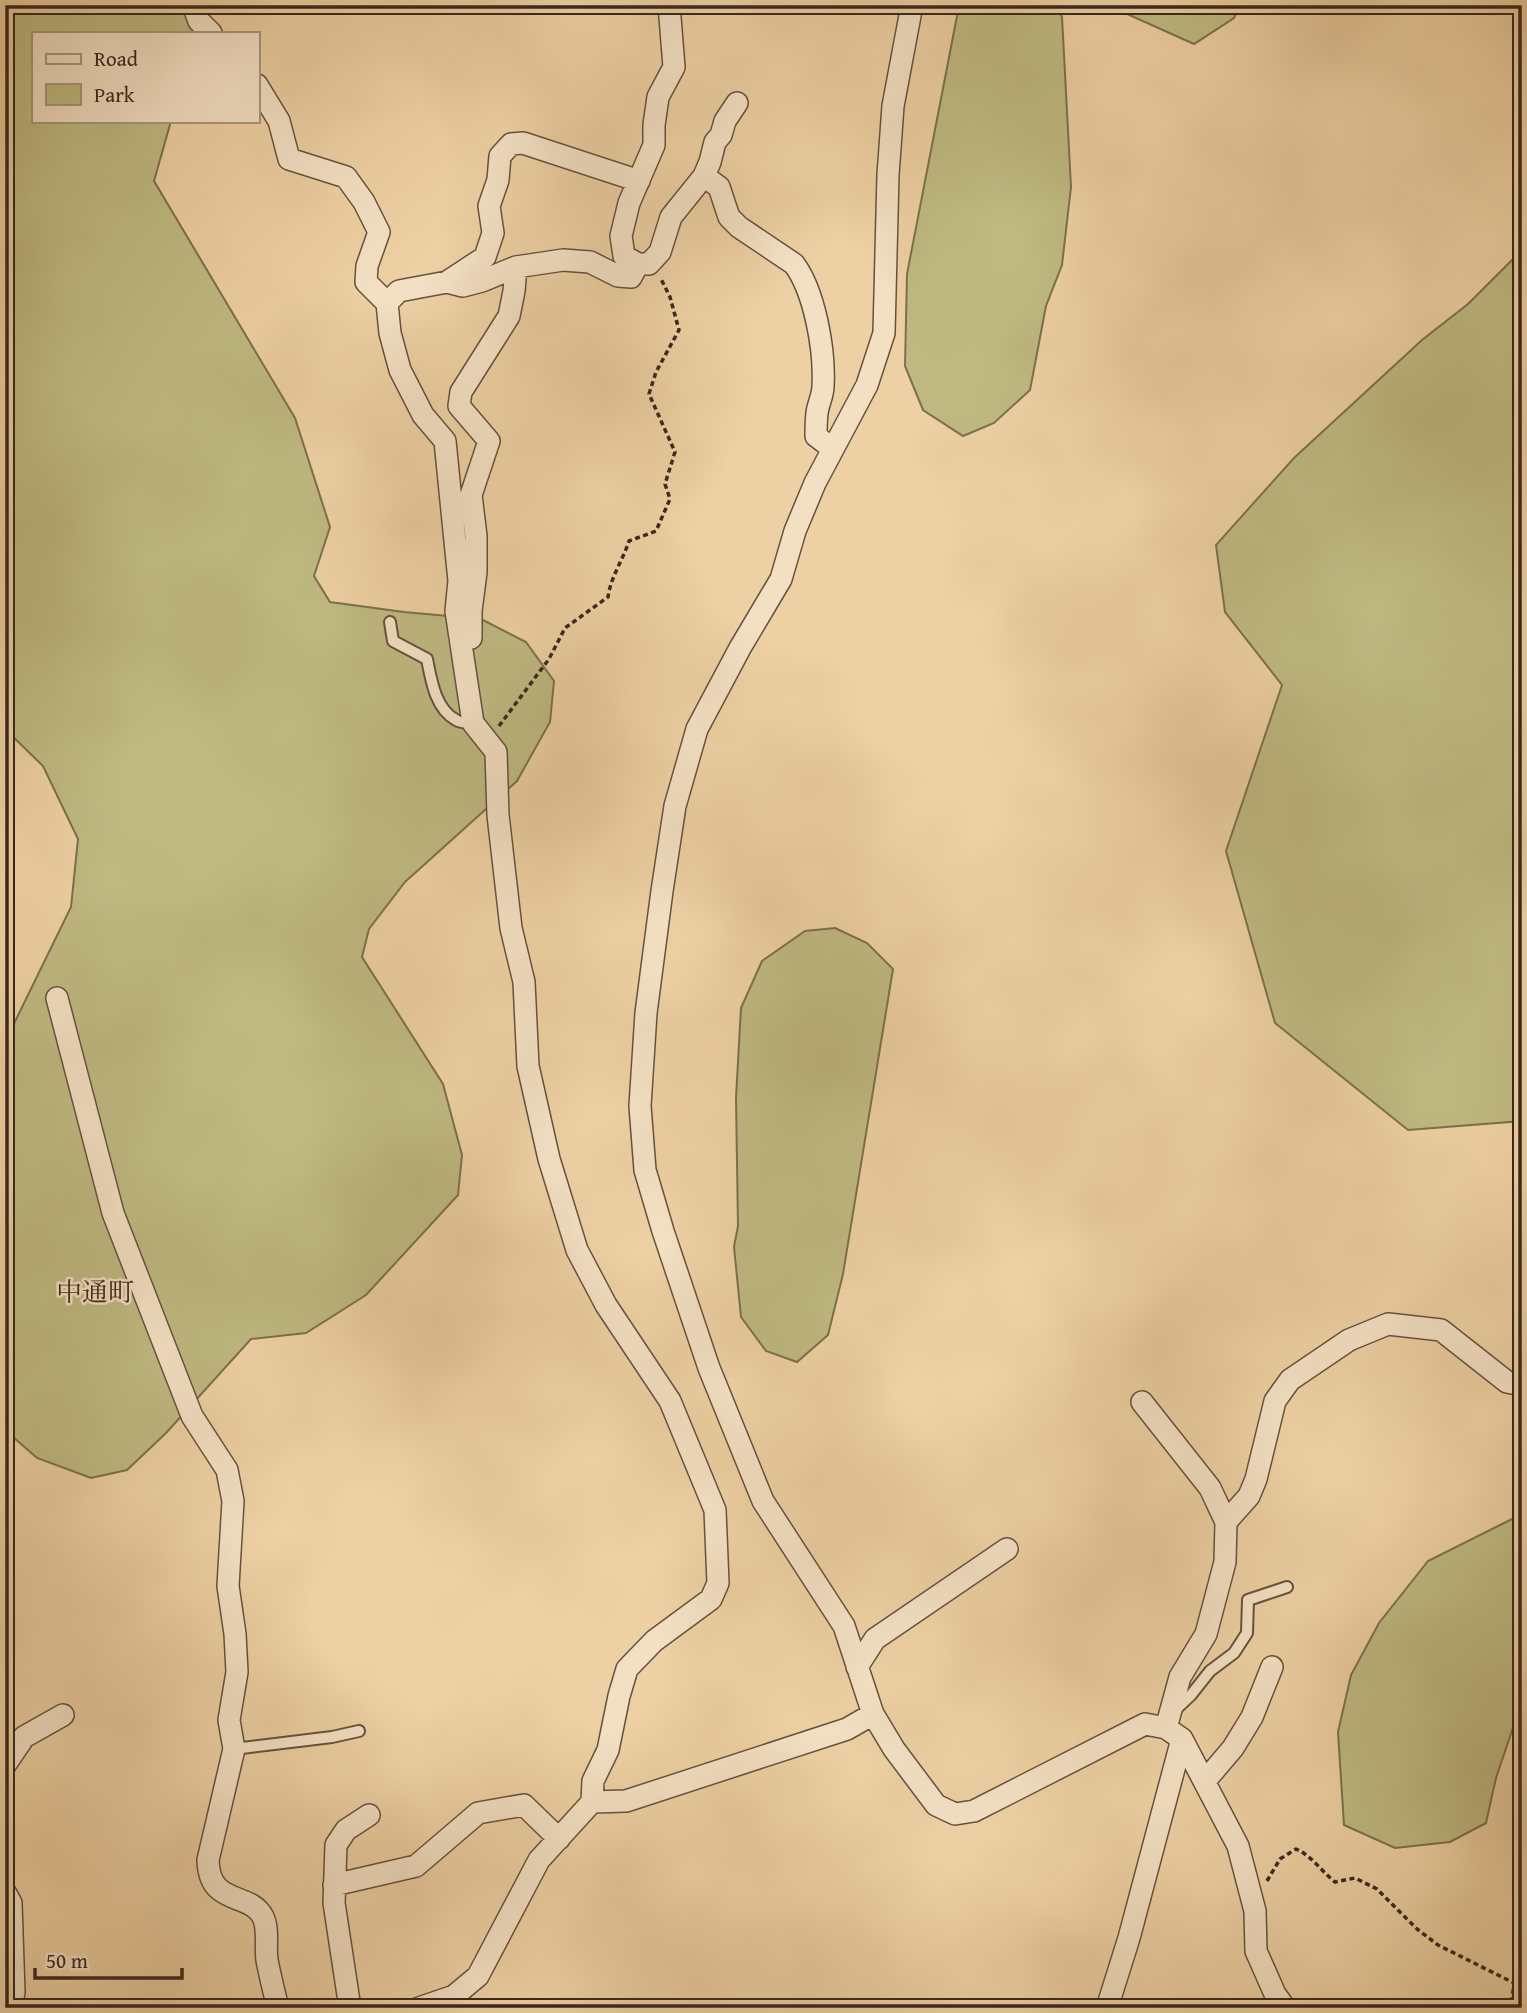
<svg xmlns="http://www.w3.org/2000/svg" width="1527" height="2013" viewBox="0 0 1527 2013" font-family="'Gentium Book Plus','Noto Serif JP',serif">
  <style>
    .green { fill: #bfb981; stroke: #7c704e; stroke-width: 2 }
    .lines { fill: none; stroke-linecap: round; stroke-linejoin: round }
    .lane-casing { stroke: #65523e; stroke-width: 14 }
    .street-casing { stroke: #65523e; stroke-width: 24 }
    .path { stroke: #38281c; stroke-width: 3.5; stroke-dasharray: 5 3.5; stroke-linecap: butt }
    .lane { stroke: #f3e0c3; stroke-width: 10 }
    .street { stroke: #f3e0c3; stroke-width: 21 }
    .labels { text-anchor: middle; stroke-width: 5; stroke-linejoin: round; paint-order: stroke }
    .quarter-label { font-size: 26px; fill: #38281c; stroke: #f3e0c3 }
  </style>
  <rect width="100%" height="100%" fill="#edd0a3"/>
  <filter id="stains"><feTurbulence type="fractalNoise" baseFrequency=".00286" numOctaves="4"/><feColorMatrix values="0 0 0 0 .2 0 0 0 0 .09 0 0 0 0 .02 0 0 0 .5 -.17"/></filter>
  <radialGradient id="worn" r=".72"><stop offset=".6" stop-color="#630" stop-opacity="0"/><stop offset="1" stop-color="#630" stop-opacity=".3"/></radialGradient>
  <path class="green" d="M5,5H204L196,33H33V121H171L154,181L295,418L330,527L314,576L330,602L404,612L481,619L526,642L554,681L550,722L517,781L405,882L369,929L362,957L443,1084L462,1155L458,1195L366,1295L306,1333L251,1339L166,1433L127,1470L91,1478L37,1458L5,1430V1042L71,907L78,839L43,766L5,729Z
    M962,5H1057L1062,17L1071,187L1062,265L1046,306L1030,390L994,423L963,436L923,410L905,366L907,274L958,11Z
    M1114,5H1240L1234,18L1194,44L1118,10Z
    M1520,252H1522V1121L1408,1130L1275,1023L1226,851L1282,685L1225,612L1216,545L1294,458L1422,340L1468,304Z
    M835,928L867,943L893,969L843,1274L828,1335L797,1362L766,1351L741,1317L734,1247L738,1226L736,1098L741,1008L762,961L805,931Z
    M1518,1516H1522V1710L1517,1716L1496,1778L1486,1823L1450,1842L1395,1848L1344,1825L1338,1732L1351,1675L1379,1623L1428,1561Z"/>
  <g class="lines">
    <defs>
      <path id="lane" d="M390,622L393,641L427,659C431,679 435,709 456,720C460,723 468,723 473,723
        M1175,1710L1191,1695L1210,1671L1234,1653L1247,1633L1248,1600L1287,1587
        M234,1749L332,1737L359,1731"/>
      <path id="street" d="M193,5L199,21L211,33
        M669,5L674,67L658,97L654,125V145L629,203L621,236L624,256L638,264H649L660,252L671,217L704,176L710,162L715,142L721,135L725,121L737,103
        M912,5L893,106L888,175L884,333L867,385L815,483L795,531L781,579L740,648L697,729L675,806L662,891L646,1013L640,1106L645,1170L663,1231L709,1368L763,1501L844,1626L873,1714L894,1749L936,1805L955,1814L974,1811L1145,1724L1166,1728L1182,1739L1238,1846L1255,1911L1256,1951L1275,1994L1285,2008
        M257,85L279,121L289,159L346,177L364,202L379,232L367,266L366,282L387,303L390,333L400,370L423,415L445,441L459,581L456,611L473,723L496,752L498,815L511,928L524,982L528,1066L549,1159L577,1250L606,1305L670,1401L715,1510L718,1583L711,1599L654,1641L627,1669L619,1696L608,1750L593,1781L592,1802L539,1860L478,1976L454,1996L419,2008
        M704,176L719,187L729,217L739,227L794,264C815,292 825,351 823,386C823,396 818,404 817,413C816,421 816,428 816,436L833,449
        M447,282L485,257L493,233L489,206L498,180L500,156L511,144L523,143L639,181
        M387,303L399,291L447,282L463,286L482,281L516,267L563,260L590,262L618,276L631,277L638,264
        M471,638V611L476,572V536L471,495L489,441L459,406L461,392L509,316L514,291L516,267
        M57,998L113,1213L192,1416L227,1470L233,1501L228,1586L235,1634L237,1672L229,1720L234,1749L208,1860C209,1907 250,1891 263,1917C269,1929 265,1948 267,1960C270,1976 274,1992 278,2008
        M1142,1402L1210,1488L1226,1522L1225,1562L1206,1634L1180,1677L1166,1728
        M1226,1522L1249,1496L1256,1479L1275,1401L1290,1380L1349,1340L1388,1324L1441,1330L1507,1382L1522,1385
        M857,1667L875,1639L1007,1549
        M5,1765L24,1737L63,1715
        M1205,1781L1233,1748L1252,1717L1272,1667
        M592,1802L626,1801L847,1729L873,1714
        M334,1885L416,1866L478,1813L524,1805L559,1839
        M5,1892L11,1903L14,1992L11,2008
        M350,2008L334,1903L336,1845L346,1830L369,1815
        M1107,2008L1129,1938L1182,1739"/>
    </defs>
    <use href="#lane" class="lane-casing"/>
    <use href="#street" class="street-casing"/>
    <path class="path" d="M499,726L549,659L565,628L608,597C611,576 623,560 629,541L656,531L670,499L665,484L675,452L649,394L656,372L679,330L670,297L661,279
      M1267,1881L1280,1859L1296,1849C1312,1856 1321,1871 1335,1882L1355,1878L1377,1889L1417,1929L1438,1945L1514,1983L1511,2008"/>
    <use href="#lane" class="lane"/>
    <use href="#street" class="street"/>
  </g>
  <g class="labels">
    <g class="quarter-label">
      <text x="95" y="1301">中通町</text>
    </g>
  </g>
  <rect width="1527" height="2013" fill="none" stroke="#edd0a3" stroke-width="28"/>
  <rect x="7" y="7" width="1513" height="1999" fill="none" stroke="#38281c" stroke-width="3.5"/>
  <rect x="14" y="14" width="1499" height="1985" fill="none" stroke="#38281c" stroke-width="2"/>
  <rect x="32" y="32" width="228" height="91" fill="#f3e0c3" stroke="#a89680" stroke-width="2"/>
  <rect x="46" y="54" width="35" height="10" fill="#f3e0c3" stroke="#a89680" stroke-width="2"/>
  <text x="94" y="66" font-size="21" fill="#38281c">Road</text>
  <rect x="46" y="84" width="35" height="21" fill="#bfb981" stroke="#a89680" stroke-width="2"/>
  <text x="94" y="102" font-size="21" fill="#38281c">Park</text>
  <path d="M35 1968v10h147v-10" fill="none" stroke="#38281c" stroke-width="3.5"/>
  <text x="46" y="1968" font-size="21" fill="#38281c" stroke="#f3e0c3" stroke-width="5" paint-order="stroke">50 m</text>
  <rect width="100%" height="100%" filter="url(#stains)"/>
  <rect width="100%" height="100%" fill="url(#worn)"/>
</svg>
